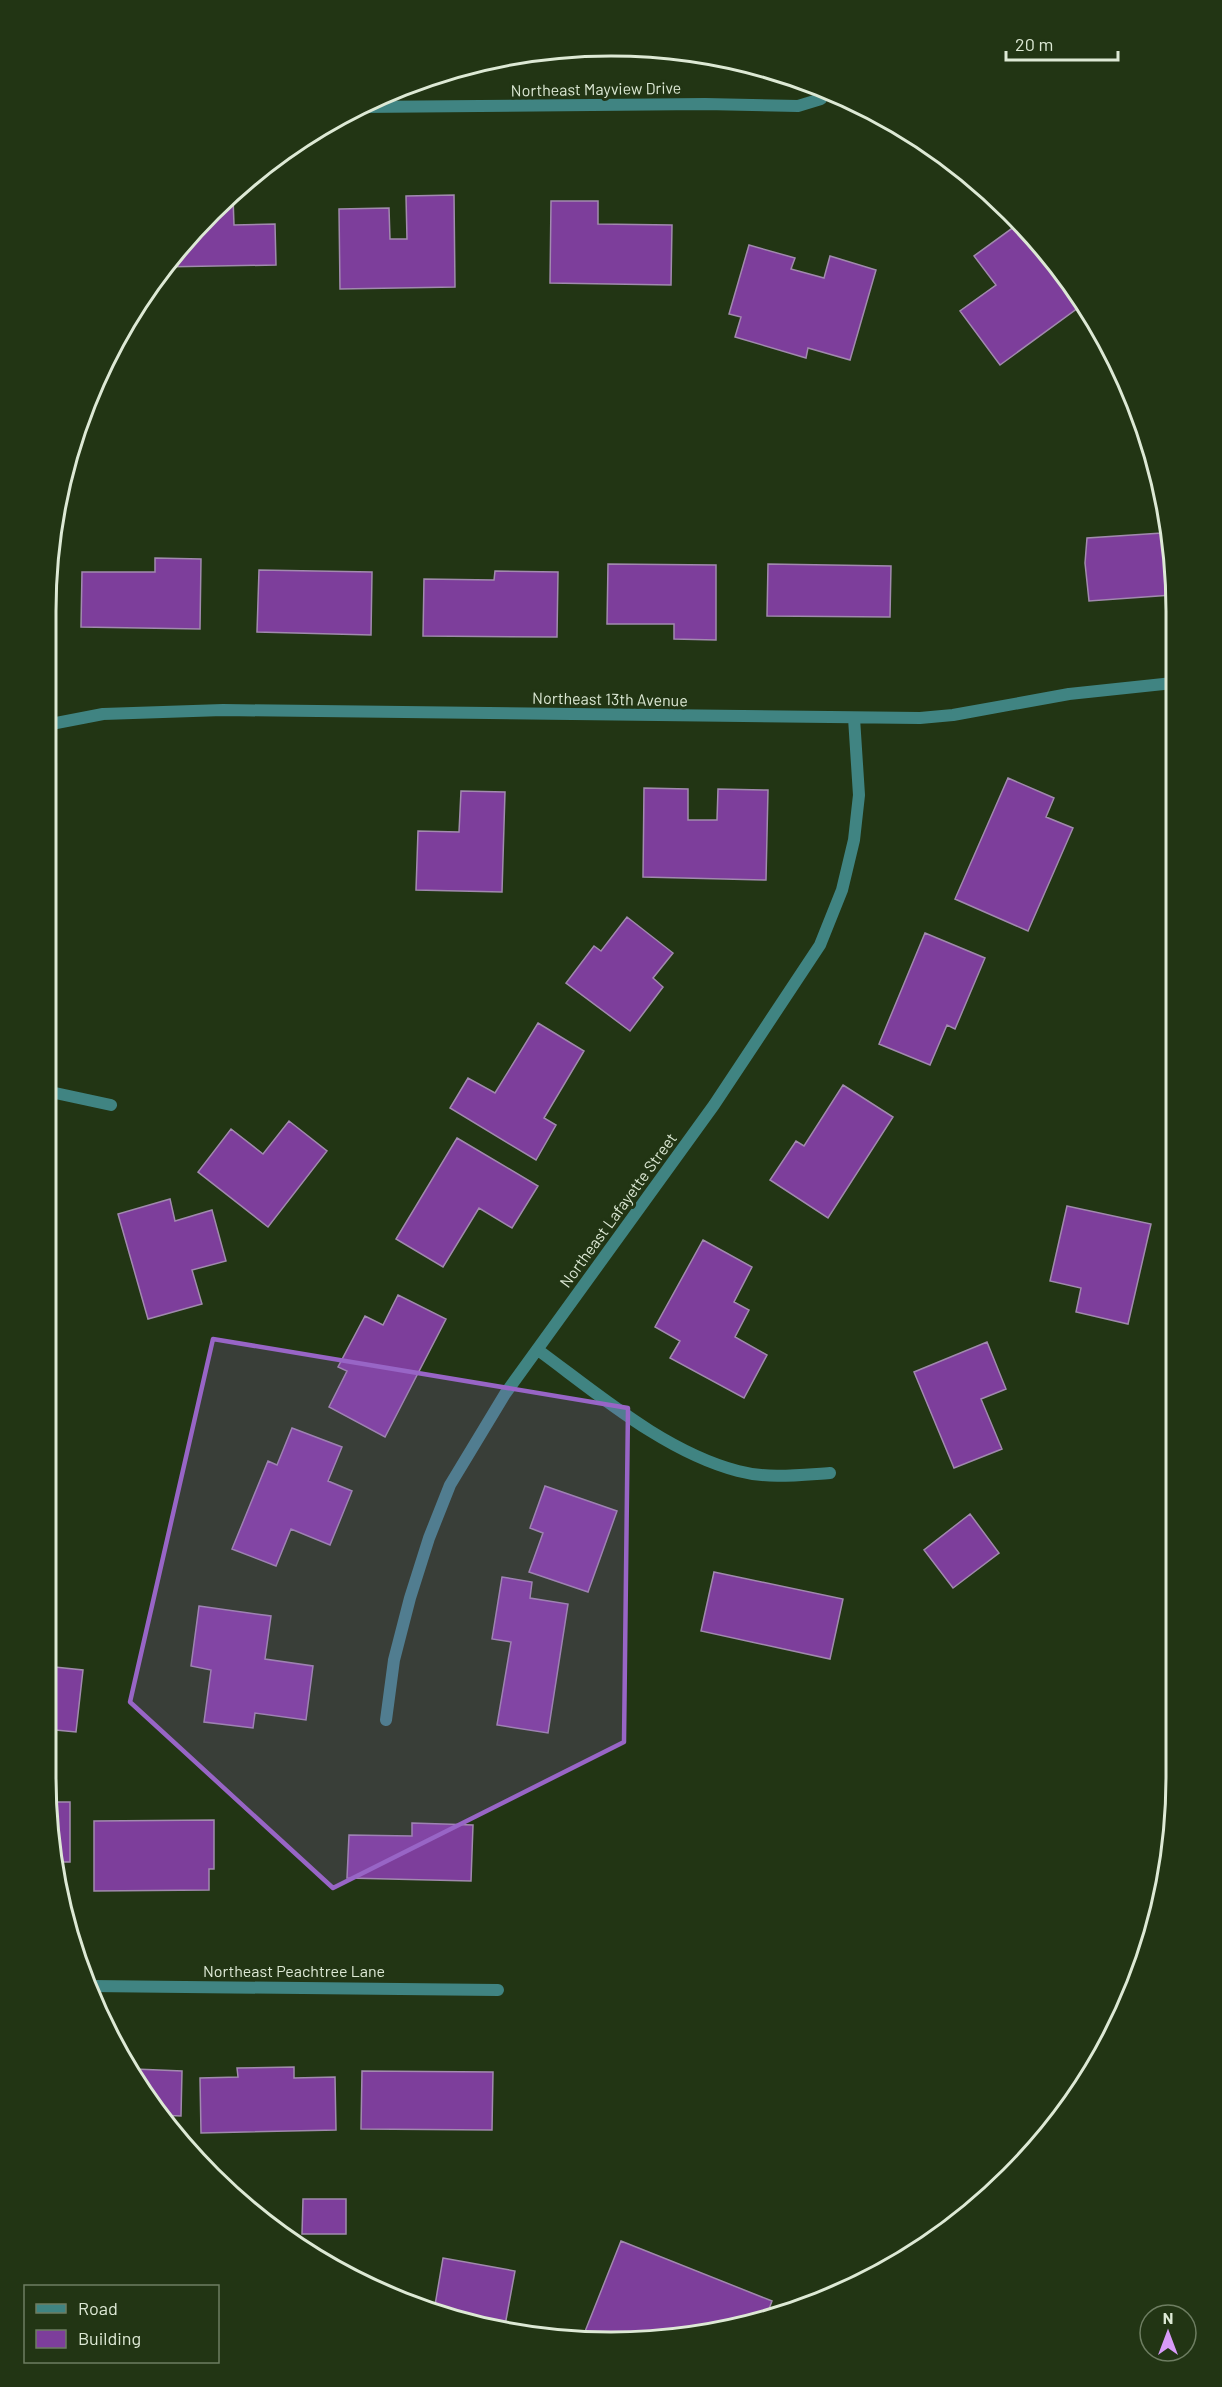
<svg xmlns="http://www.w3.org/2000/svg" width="1222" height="2387" viewBox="0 0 1222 2387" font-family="Barlow,sans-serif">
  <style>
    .building { fill: #7d3e9b; stroke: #a18aae; stroke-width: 1.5 }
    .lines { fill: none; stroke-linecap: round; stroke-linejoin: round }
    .minor { stroke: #408482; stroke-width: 12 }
    .marked { fill: #9865c6; fill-opacity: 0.2; stroke: #9865c6; stroke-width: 4.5; stroke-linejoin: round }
    .labels { text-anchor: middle; stroke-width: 6; stroke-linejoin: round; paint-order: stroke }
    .street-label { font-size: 16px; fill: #dde9d5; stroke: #223514 }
    .rim { fill: none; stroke: #dde9d5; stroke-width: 3 }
  </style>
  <rect width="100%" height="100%" fill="#223514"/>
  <path class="building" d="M454,195L455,287L340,289L339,209L389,208L390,239H407L406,196Z
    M227,197H233L234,225L275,224L276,265L162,267Z
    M551,201H598V224L672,225L671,285L550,283Z
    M1018,224L1051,257L1082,305L1000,365L960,311L996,285L974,256Z
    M749,245L795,258L791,269L824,278L830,256L876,270L850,360L808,348L806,358L735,337L741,317L729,314Z
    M1162,533H1171L1172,537V595L1089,601L1085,563L1087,538Z
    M155,558L201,559L200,629L81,627L82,572H155Z
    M608,564L716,565V640L674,639V624H607Z
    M768,564L891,566L890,617L767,616Z
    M259,570L372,572L371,635L257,632Z
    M495,571L558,572L557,637L423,636L424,579L494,580Z
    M1008,778L1054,798L1046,817L1073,828L1028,931L955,899Z
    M644,788L688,789V820H717L718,789L768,790L766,880L643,877Z
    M461,791L505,792L502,892L416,890L418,831L459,832Z
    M627,917L673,953L653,978L663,987L630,1031L566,983L594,946L601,951Z
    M925,933L985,958L955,1029L947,1025L930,1065L879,1044Z
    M538,1023L584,1051L544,1118L556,1125L536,1160L450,1108L468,1078L495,1093Z
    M843,1085L893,1117L828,1218L770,1180L796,1141L804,1146Z
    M289,1121L327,1151L268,1227L198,1172L231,1129L263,1154Z
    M457,1138L538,1186L512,1228L479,1208L443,1267L396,1239Z
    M170,1199L175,1221L212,1210L226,1261L192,1270L202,1304L148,1319L118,1214Z
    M1067,1206L1151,1224L1128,1324L1076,1312L1081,1288L1050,1281Z
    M703,1240L752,1267L734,1302L749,1310L735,1337L767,1355L744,1398L670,1358L680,1341L655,1327Z
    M398,1295L446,1319L385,1437L329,1407L347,1371L338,1367L365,1316L383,1325Z
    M987,1342L1006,1389L981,1399L1002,1449L954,1468L914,1372Z
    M292,1428L342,1447L328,1481L352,1491L330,1545L291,1529L276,1566L232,1549L268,1461L277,1465Z
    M545,1486L617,1511L588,1592L529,1572L543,1533L530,1528Z
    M970,1514L999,1553L953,1588L924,1550Z
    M714,1572L843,1599L830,1659L701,1631Z
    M502,1577L532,1582L530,1598L568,1604L548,1733L497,1725L511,1642L492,1639Z
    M199,1606L271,1616L265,1659L313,1666L306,1720L255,1713L253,1728L204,1722L211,1670L191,1666Z
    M45,1666L83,1670L76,1732L45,1729Z
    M49,1802H70V1862H59Z
    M214,1820V1869H209V1890L94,1891V1821Z
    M412,1823L473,1825L471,1881L347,1878L349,1835L412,1836Z
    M294,2067V2078L335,2077L336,2130L201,2133L200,2078L238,2077L237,2068Z
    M135,2069L182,2071L181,2116L159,2115Z
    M362,2071L493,2072L492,2130L361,2129Z
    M303,2199H346V2234H302Z
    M621,2241L772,2301L768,2312L685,2337L584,2334Z
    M443,2258L515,2271L504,2331L434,2311Z"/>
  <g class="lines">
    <path class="minor" d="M359,107L705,104L798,106L821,99L824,89
      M46,725L103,714L223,710L920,718L953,715L1069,694L1173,683
      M46,1091L111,1105
      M538,1350C598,1394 665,1452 738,1471C768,1479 799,1475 830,1473
      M386,1720L394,1660L410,1598L429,1538L450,1485L505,1394L714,1105L820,945L842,890L854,840L859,795L854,718
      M90,1986L498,1990"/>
  </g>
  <path class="marked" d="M213,1339L628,1408L624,1742L333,1888L130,1702Z"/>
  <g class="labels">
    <g class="street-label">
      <text transform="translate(596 89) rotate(-1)" y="6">Northeast Mayview Drive</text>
      <text transform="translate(610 699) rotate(1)" y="6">Northeast 13th Avenue</text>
      <text transform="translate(618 1210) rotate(-54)" y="6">Northeast Lafayette Street</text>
      <text x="294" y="1977">Northeast Peachtree Lane</text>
    </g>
  </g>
  <path d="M0 0H1222V2387H0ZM611 56H611A555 555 0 0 1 1166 611V1777A555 555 0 0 1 611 2332H611A555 555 0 0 1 56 1777V611A555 555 0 0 1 611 56Z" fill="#223514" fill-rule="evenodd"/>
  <path class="rim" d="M611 56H611A555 555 0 0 1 1166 611V1777A555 555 0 0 1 611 2332H611A555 555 0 0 1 56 1777V611A555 555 0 0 1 611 56Z"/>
  <rect x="24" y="2285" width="195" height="78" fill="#223514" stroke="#6d7d61" stroke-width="1.5"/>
  <rect x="36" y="2304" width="30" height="9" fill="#408482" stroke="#6d7d61" stroke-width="1.5"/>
  <text x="78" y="2315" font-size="18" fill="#dde9d5">Road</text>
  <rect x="36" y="2330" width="30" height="18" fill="#7d3e9b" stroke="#6d7d61" stroke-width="1.5"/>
  <text x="78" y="2345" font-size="18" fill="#dde9d5">Building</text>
  <g transform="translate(1168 2333)"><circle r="28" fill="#223514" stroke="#6d7d61" stroke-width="1.5"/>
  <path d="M0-4.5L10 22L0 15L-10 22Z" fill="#d89bf8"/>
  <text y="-9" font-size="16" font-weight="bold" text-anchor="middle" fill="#dde9d5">N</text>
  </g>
  <path d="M1006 51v9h112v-9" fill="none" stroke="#dde9d5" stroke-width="3"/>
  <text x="1015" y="51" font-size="18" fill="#dde9d5" stroke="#223514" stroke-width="4.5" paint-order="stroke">20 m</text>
</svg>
